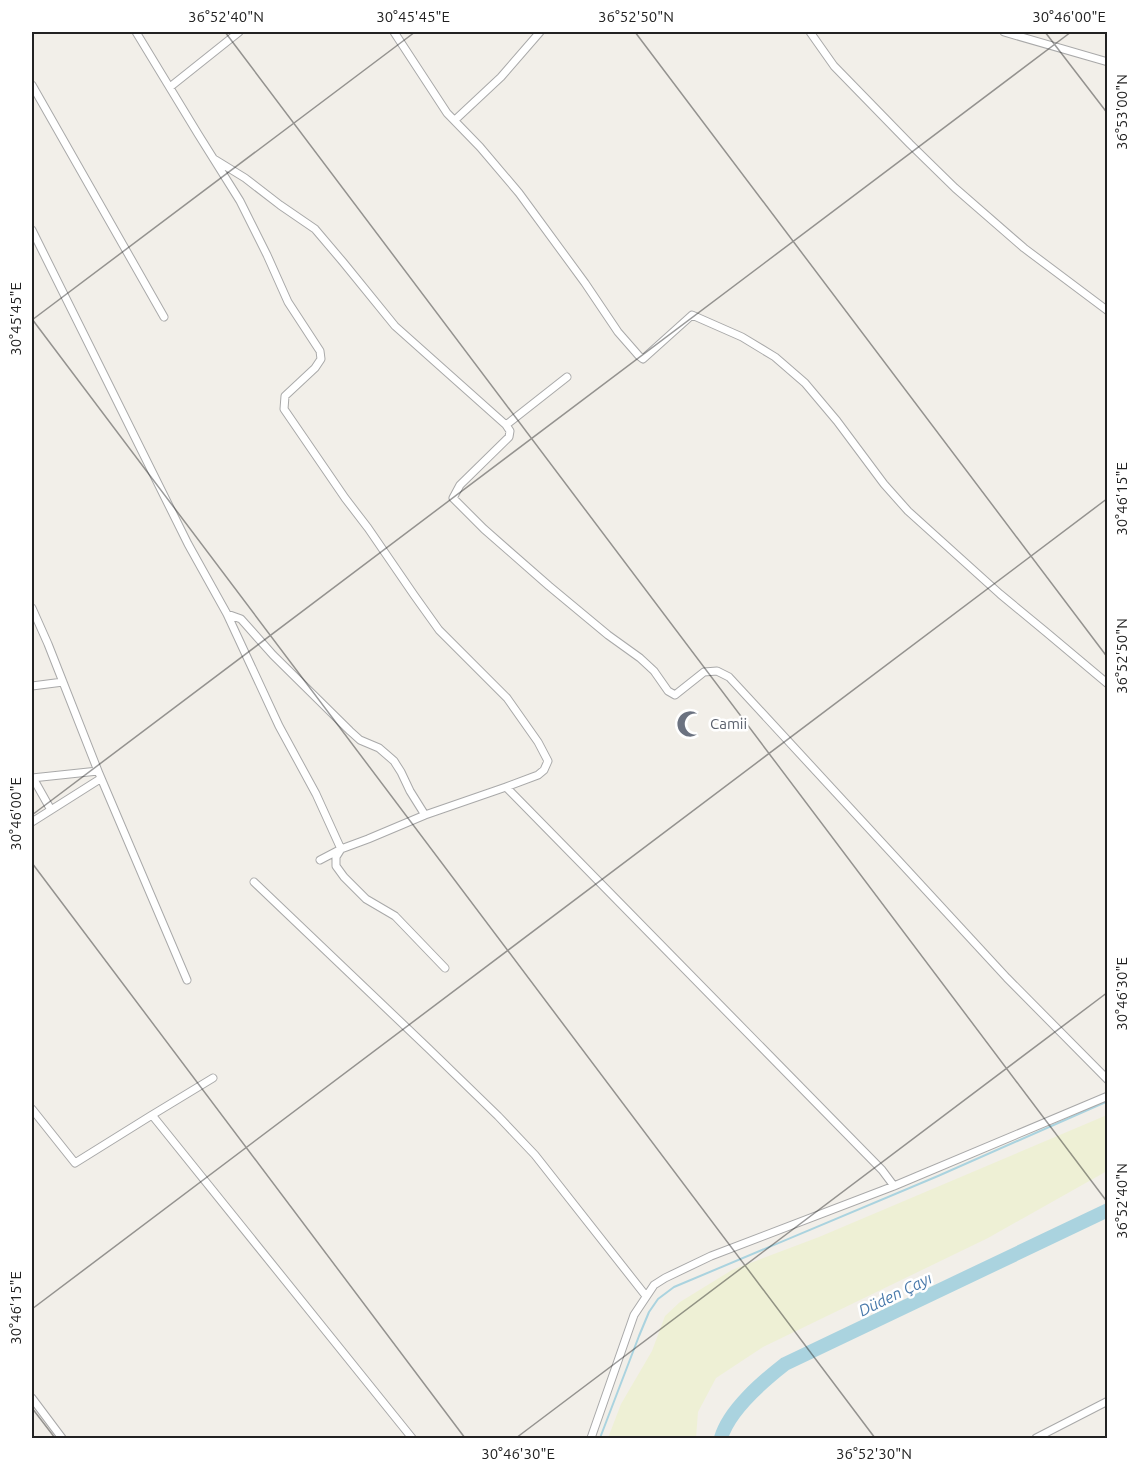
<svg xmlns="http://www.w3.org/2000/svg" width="1139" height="1470" viewBox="0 0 1139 1470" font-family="Ubuntu,sans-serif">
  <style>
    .farmland { fill: #eef0d5 }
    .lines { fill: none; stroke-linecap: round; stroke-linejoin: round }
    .stream { stroke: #aad3df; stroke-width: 2 }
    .river { stroke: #aad3df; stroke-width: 14 }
    .street-casing { stroke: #a9a9a9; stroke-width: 9 }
    .street { stroke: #fff; stroke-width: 7 }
    .ticks { fill: none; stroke: #222; stroke-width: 1.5; stroke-opacity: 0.45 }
    .labels { text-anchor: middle; stroke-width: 5; stroke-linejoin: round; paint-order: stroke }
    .worship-label { font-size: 15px; fill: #5b616d; stroke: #fff; text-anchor: start }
    .water-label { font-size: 16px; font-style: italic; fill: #4a7aab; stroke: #fff }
    .neatline { fill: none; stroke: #222; stroke-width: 2 }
    .ticks-label { font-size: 15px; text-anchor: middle; fill: #222 }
  </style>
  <rect width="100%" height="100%" fill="#f2efe9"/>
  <path class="farmland" d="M1107,1115V1171L988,1238L763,1347L716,1378L698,1412L696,1438H608L621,1404L652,1351L665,1316L680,1302L732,1270L819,1237Z"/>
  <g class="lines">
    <path class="stream" d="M600,1438L639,1336L649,1312L658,1299L674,1287L938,1176L1108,1101"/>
    <path class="river" d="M721,1438C729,1410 762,1382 785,1364L1108,1210"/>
    <defs>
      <path id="street" d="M136,32L198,134L240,201L267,255L288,302L320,351L321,359L315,368L285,396L284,409L345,498L368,528L414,595L439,630L507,698L538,742L548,761L544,770L538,775L506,787L882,1170L894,1186
        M394,32L447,113L480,147L519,193L585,283L618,332L639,356L643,359L692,315L742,337L775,357L805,383L837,421L884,484L908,511L1000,594L1046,632L1108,684
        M810,32L834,66L910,144L955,188L1024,248L1108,311
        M1004,32L1108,62
        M32,85L164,317
        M170,87L239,32
        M455,120L501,77L540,32
        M214,159L245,178L280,205L315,229L343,262L395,326L506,425L510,431L509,437L460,485L453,498L484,529L549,586L608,635L640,658L654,671L668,691L675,695L704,672L717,671L729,677L1007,978L1108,1080
        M32,230L188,544L227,614
        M506,425L567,377
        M32,608L48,644L98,771L32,778
        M32,686L63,682
        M98,771L187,980
        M33,778L51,810
        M425,815L410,791L401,772L394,761L379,748L360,740L350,731L273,655L241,619L227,614L279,726L316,794L341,849L368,839L425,815L506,787
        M32,822L100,779
        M320,860L341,849L336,857V866L344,877L366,899L395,916L445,968
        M254,882L429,1049L498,1116L535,1155L646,1296
        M213,1078L152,1115L412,1438
        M32,1109L75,1163L152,1115
        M32,1398L62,1438
        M591,1438L634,1315L654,1285L665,1278L711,1256L894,1186L1108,1096
        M1036,1438L1108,1401"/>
    </defs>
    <use href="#street" class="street-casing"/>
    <use href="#street" class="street"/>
  </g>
  <path class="ticks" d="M225,32L1108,1203M635,32L1108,658M1045,32L1108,114M32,319L875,1438M32,320L415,32M32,815L1071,32M32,863L465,1438M32,1309L1108,498M32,1408L55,1438M516,1438L1108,992"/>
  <defs>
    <symbol id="mosque-bare" viewBox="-9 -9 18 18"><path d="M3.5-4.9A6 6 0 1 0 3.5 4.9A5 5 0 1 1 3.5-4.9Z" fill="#6b7280" stroke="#fff" stroke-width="2.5" paint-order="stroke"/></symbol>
  </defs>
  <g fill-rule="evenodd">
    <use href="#mosque-bare" x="671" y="705" width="38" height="38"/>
  </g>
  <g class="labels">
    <g class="worship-label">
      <text x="710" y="729">Camii</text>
    </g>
    <g class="water-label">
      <text transform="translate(895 1294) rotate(-26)" y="6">Düden Çayı</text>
    </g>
  </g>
  <rect width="1139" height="1470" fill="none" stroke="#ffffff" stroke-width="66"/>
  <rect x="33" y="33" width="1073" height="1404" class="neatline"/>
  <g class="ticks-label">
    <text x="226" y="22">36°52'40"N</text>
    <text x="413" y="22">30°45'45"E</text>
    <text x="636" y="22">36°52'50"N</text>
    <text x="1069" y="22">30°46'00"E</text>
    <text transform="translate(1122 112) rotate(-90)" y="5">36°53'00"N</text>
    <text transform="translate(16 319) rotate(-90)" y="5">30°45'45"E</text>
    <text transform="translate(1122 499) rotate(-90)" y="5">30°46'15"E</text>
    <text transform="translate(1122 656) rotate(-90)" y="5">36°52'50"N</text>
    <text transform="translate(16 814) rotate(-90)" y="5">30°46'00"E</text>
    <text transform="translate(1122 994) rotate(-90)" y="5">30°46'30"E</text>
    <text transform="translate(1122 1201) rotate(-90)" y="5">36°52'40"N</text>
    <text transform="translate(16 1308) rotate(-90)" y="5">30°46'15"E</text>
    <text x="518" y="1459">30°46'30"E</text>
    <text x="874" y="1459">36°52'30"N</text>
  </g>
</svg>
